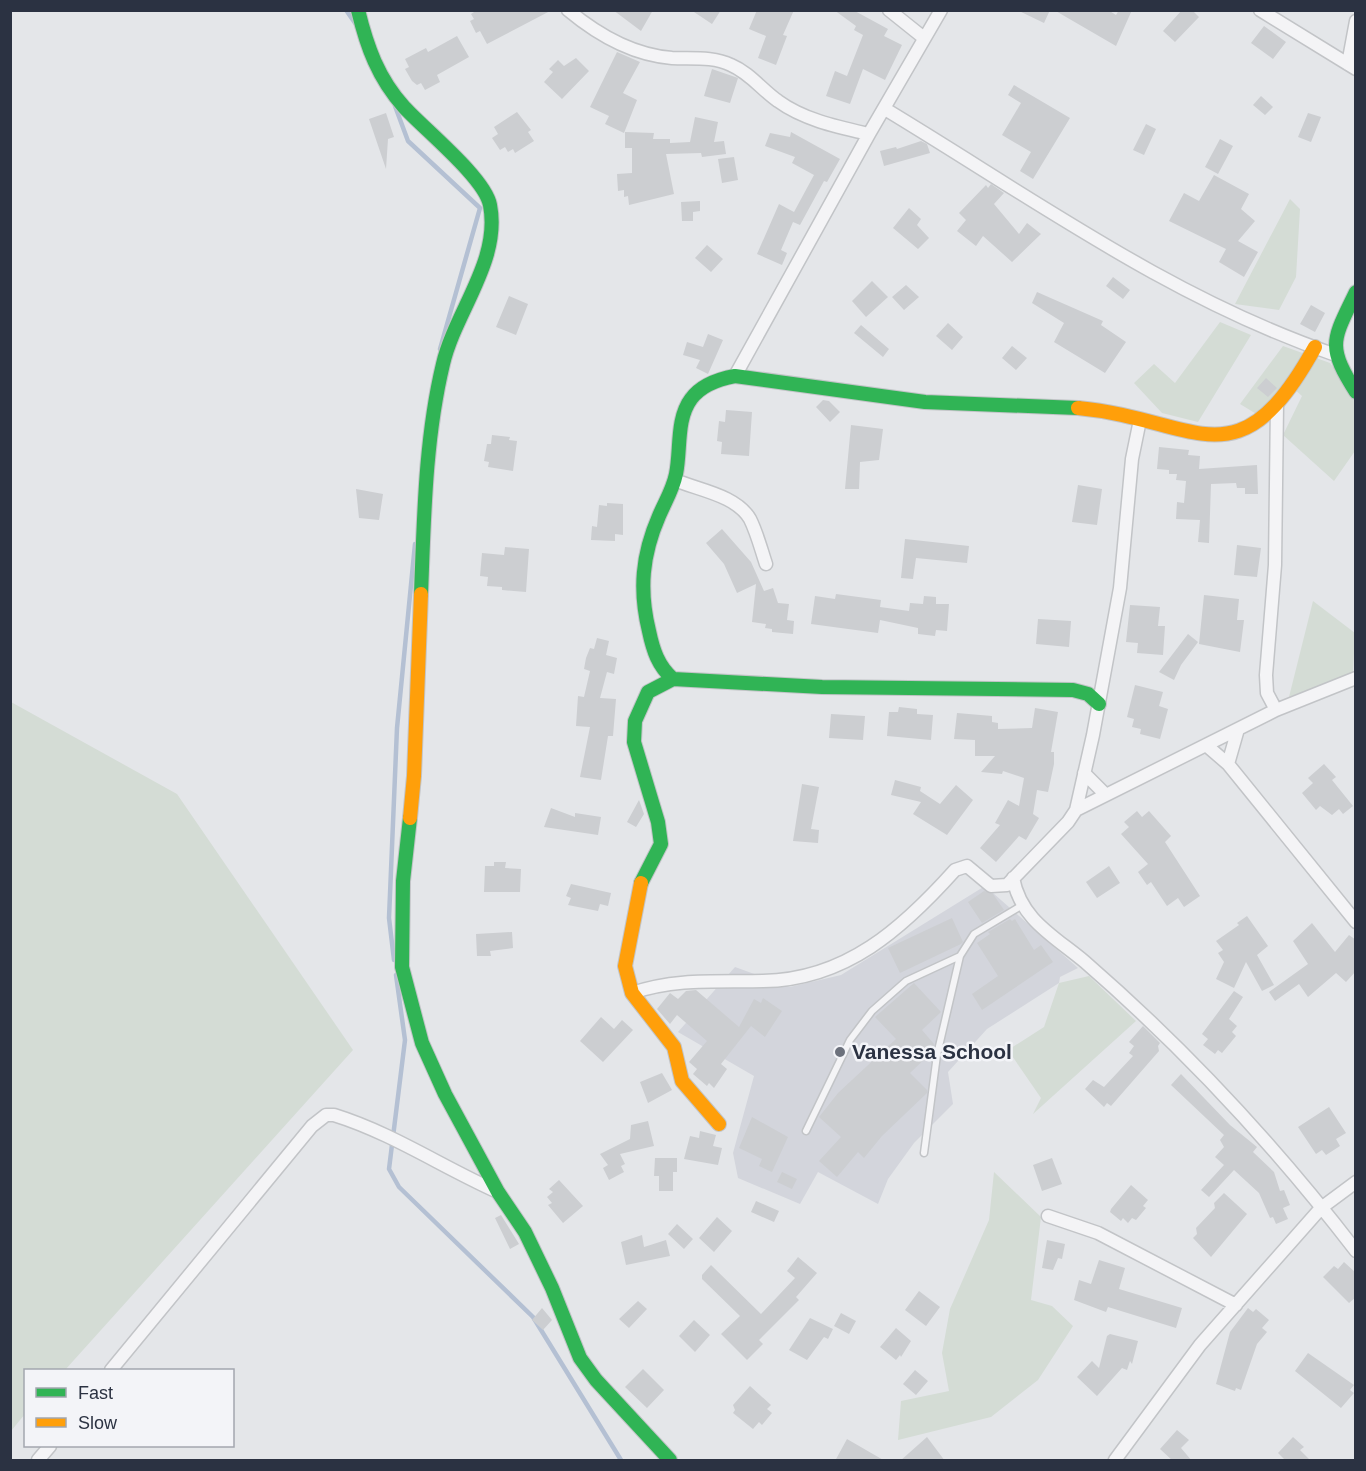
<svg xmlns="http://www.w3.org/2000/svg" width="1366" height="1471" viewBox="0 0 1366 1471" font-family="Arial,sans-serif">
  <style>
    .built { fill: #d3d5dc }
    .green { fill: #d4dcd5 }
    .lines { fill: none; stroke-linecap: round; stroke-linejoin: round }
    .stream { stroke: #b4c0d3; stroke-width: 4.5 }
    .building { fill: #ccced1 }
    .lane-casing { stroke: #c2c4c7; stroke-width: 9 }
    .street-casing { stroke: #c2c4c7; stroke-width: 15 }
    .fast-casing { stroke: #c2c4c7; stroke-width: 16 }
    .slow-casing { stroke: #c2c4c7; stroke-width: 16 }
    .lane { stroke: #f4f4f6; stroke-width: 6 }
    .street { stroke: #f4f4f6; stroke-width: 12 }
    .fast { stroke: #30b455; stroke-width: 14 }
    .slow { stroke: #ff9f0a; stroke-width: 14 }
    .poi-dot { fill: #6c717c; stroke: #f3f4f8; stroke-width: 2 }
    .labels { text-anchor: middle; stroke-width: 5; stroke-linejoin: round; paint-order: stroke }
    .poi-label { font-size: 21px; font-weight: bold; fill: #2b3242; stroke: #f3f4f8; text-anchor: start }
  </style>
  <rect width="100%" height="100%" fill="#e4e6e9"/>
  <path class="built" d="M985,886L1078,968L1060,977L1059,983L987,1029L948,1072L953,1104L914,1143L888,1179L878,1204L818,1172L800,1204L738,1178L733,1153L754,1076L678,1032L735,967L790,987L841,975Z"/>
  <path class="green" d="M1290,199L1300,209L1296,277L1279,310L1235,304Z
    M1220,322L1251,335L1198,422L1162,413L1134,383L1154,364L1175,383Z
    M1283,346L1330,363L1355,395V451L1334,481L1283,435L1302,396L1285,381L1258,415L1240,404Z
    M1313,601L1355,633L1353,673L1289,697Z
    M11,702L177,794L353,1050L65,1370H26L25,1414L11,1431Z
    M1089,976L1136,1021L1033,1114L1041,1098L1008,1050L1044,1027L1059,983Z
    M994,1172L1041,1217L1031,1300L1052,1306L1073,1326L1038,1380L991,1417L898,1440L901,1401L949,1391L942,1353L950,1309L989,1220Z"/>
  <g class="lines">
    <path class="stream" d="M346,10L355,23
      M395,106L408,141L480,208L440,349
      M394,960L389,918L397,728L415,544
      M396,975L405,1040L389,1169L399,1187L533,1317L621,1460"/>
  </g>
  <path class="building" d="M477,10H552L487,44L480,31L476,33L470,21L474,19L471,14Z
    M613,10H653L641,31Z
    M691,10H721L712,24Z
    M757,10H794L783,35L787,36L776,65L758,58L766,36L749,29Z
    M834,10H853L888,29L884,36L902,45L885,80L863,69L850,104L826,96L835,71L847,76L863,35L854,30L856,26Z
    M1017,10H1050L1044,23Z
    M1054,10H1108L1116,15L1119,10H1132L1116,46Z
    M1182,10H1192L1199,17L1175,42L1163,31Z
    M1264,26L1286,42L1273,59L1251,43Z
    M457,36L469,57L437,75L440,82L425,90L421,83L417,85L412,81L405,69L409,67L405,59L426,48L428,52Z
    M617,52L640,62L623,93L637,100L624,133L605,124L609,116L590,107Z
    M576,58L589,71L562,99L544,82L553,72L549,69L558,60L564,66Z
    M712,69L738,78L730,103L704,96Z
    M1014,85L1070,118L1033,179L1020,171L1031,152L1002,135L1021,103L1008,95Z
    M1261,96L1273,107L1265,115L1253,105Z
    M517,112L531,130L528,132L534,141L515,153L513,149L508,152L505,147L500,150L492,138L498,134L494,127Z
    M386,113L394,137L388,139L386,169L369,119Z
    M1308,113L1321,117L1311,142L1298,137Z
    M695,117L718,122L714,142L724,141L726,154L702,157L701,153L666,154L674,194L629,205L628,196L624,197V190L618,191L617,174L632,173V148H625V132L654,133L653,139H670V143L690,142Z
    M1146,124L1156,129L1144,155L1133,150Z
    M791,132L840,159L827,182L824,181L800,225L793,222L781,250L787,253L782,265L757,254L779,204L794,212L814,175L792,163L795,157L765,146L770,133L790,137Z
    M1220,139L1233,146L1218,174L1205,167Z
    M921,141L927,144L930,153L884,166L880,151L896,147L897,149Z
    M734,157L738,180L722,183L718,159Z
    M1214,175L1249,194L1241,209L1255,221L1238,241L1258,252L1244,277L1219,262L1226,249L1169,221L1184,193L1199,201Z
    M991,184L1004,193L994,204L1019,234L1027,223L1041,234L1012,262L983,236L976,246L957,231L966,220L959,213L986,185L988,188Z
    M700,201V211L693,212V221H682L681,202Z
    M909,208L921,219L917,225L929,238L918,249L893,228Z
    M707,245L723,259L711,272L695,258Z
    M1113,277L1130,290L1123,299L1106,286Z
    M872,281L888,297L866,317L852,301Z
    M906,285L919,297L904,310L892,297Z
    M1037,292L1103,321L1101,325L1126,342L1105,373L1054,342L1064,323L1032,303Z
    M509,296L528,304L516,335L496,327Z
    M1311,305L1325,313L1315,332L1300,324Z
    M948,323L963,337L952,350L936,336Z
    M861,325L889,349L883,357L854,333Z
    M708,334L723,340L708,374L696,368L700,360L683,355L687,342L703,347Z
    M1012,346L1027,358L1016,370L1002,358Z
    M1266,378L1277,388L1268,397L1257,388Z
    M823,400L829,401L840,412L830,422L816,407Z
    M726,410L752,412L749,456L721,454L722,442L717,441L719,421L725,422Z
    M851,425L883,429L879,460L860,462L859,489H845Z
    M492,435L510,437L509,440L517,441L513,471L488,467L489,462L484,461L487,444H491Z
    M1159,447L1189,450L1188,455L1200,456L1199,469L1257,465L1258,494H1245V488H1237L1236,483L1211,484L1209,543L1198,542L1200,520L1176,519L1177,502L1184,503L1186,481L1176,480L1177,474H1169V470L1157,469Z
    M1078,485L1102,489L1097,525L1072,522Z
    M356,489L383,494L379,520L359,518Z
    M607,503L623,504V535L615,534V541L591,540L592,526L597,527L599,505L607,506Z
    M722,529L751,562L764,591L773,588L778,603L789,604L787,620L794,621L793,634L772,632V629L765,628L766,624L752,622L756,584L737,593L724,564L706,543Z
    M905,539L969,546L967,563L916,558L913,579L901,578Z
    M1237,545L1261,548L1257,577L1234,575Z
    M505,547L529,549L526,592L502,590V587L487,586L488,577L480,576L482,553L504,555Z
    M836,594L881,600L880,607L909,611L910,603L923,604L924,596L936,597V604H949L947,631L936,630L935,636L918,634V628L880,620L878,633L811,624L815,596L835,599Z
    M1204,595L1239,599L1237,620H1244L1240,652L1199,644Z
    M1130,605L1160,607L1158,626H1165L1163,655L1137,653L1138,643L1126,642Z
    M1038,619L1071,621L1069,647L1036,644Z
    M1188,634L1198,642L1181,665L1174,680L1159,672Z
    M597,638L609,641L606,655L617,658L614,674L607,672L600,698L616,699L613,736H608L601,780L580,777L590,727L576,726L578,696L584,697L590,671L584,669L586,658L590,648L594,649Z
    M1135,685L1163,692L1159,706L1168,709L1160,739L1140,734L1141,729L1132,727L1134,719L1127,717Z
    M899,707L917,709V714L933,715L931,740L887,736L889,712H898Z
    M1035,708L1058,712L1051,752H1054V764L1048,792L1037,790L1033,814L1039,818L1026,840L1019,836L996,862L980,848L1000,825L995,823L1008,800L1019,806L1024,778L1003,771L1002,774L981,772L995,756H975V740L954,739L957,713L992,716V722L998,723V729L1032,728Z
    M831,714L865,716L863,740L829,738Z
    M1324,764L1336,777L1332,780L1353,806L1343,814L1339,809L1332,815L1320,806L1316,810L1302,793L1313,783L1308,778Z
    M895,780L921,787L920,791L940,804L956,785L973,800L947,835L913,814L921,802L891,795Z
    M802,784L819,787L811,829L819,830L818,843L793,841Z
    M639,800L644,814L636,827L627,822Z
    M551,808L575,817V813L601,817L598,835L544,827Z
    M1137,811L1142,817L1149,811L1171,836L1165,842L1200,896L1184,907L1178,898L1167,906L1151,882L1147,885L1138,872L1148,864L1121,834L1129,827L1124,822Z
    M494,862H506L505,868L521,869L520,892H484L485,866H494Z
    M1109,866L1120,883L1097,898L1086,882Z
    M571,884L611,893L608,906L600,904L598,911L568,905L571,898L566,896Z
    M984,891L993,894L1004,910L982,923L968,902Z
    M1247,916L1268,946L1257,955L1274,985L1262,991L1246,962L1234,988L1216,979L1224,962L1218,953L1223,950L1216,941L1239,925L1237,923Z
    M952,918L963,942L961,944L900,973L888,948Z
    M1010,919L1012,921L1015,919L1034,950L1041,945L1053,962L982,1010L972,994L998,976L977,943L990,934L988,932Z
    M1312,923L1335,952L1349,935L1356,940V971L1346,982L1336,973L1308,997L1299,984L1275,1001L1269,992L1308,964L1293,941Z
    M512,932L513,948L490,951L491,956H477L476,934Z
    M914,983L941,1012L922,1030L934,1044L932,1052L910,1073L927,1090V1093L882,1136L864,1158L858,1152L837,1177L819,1161L841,1137L819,1117L838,1093L896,1039L875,1017Z
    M696,990L739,1027L754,999L761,1003L763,998L782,1011L765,1037L751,1026L721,1064L727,1069L714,1088L709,1083L707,1086L693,1074L697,1069L689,1062L707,1041L677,1015L670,1024L657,1009L670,993L678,999L686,991Z
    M1234,991L1243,997L1229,1019L1237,1026L1232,1032L1236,1036L1222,1053L1218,1050L1215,1054L1203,1045L1208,1039L1202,1034Z
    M601,1017L614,1029L622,1020L633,1030L603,1062L580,1041Z
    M1143,1026L1160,1043L1158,1046L1159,1051L1111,1106L1107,1103L1104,1107L1085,1089L1093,1080L1104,1087L1133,1056L1129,1053L1134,1046L1129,1042Z
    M662,1073L672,1090L648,1103L640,1082Z
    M1181,1074L1230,1125L1257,1147L1253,1152L1274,1172L1280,1191L1284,1190L1290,1205L1283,1208L1288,1219L1276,1224L1273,1217L1270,1218L1259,1193L1234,1170L1209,1197L1201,1190L1224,1165L1215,1157L1224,1147L1220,1140L1224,1135L1171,1085Z
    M1329,1107L1346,1133L1336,1139L1340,1146L1326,1155L1322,1150L1316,1154L1298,1127Z
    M752,1117L788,1137L772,1172L759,1166L762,1159L739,1148Z
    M648,1121L654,1146L620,1154L625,1164L621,1166L624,1172L609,1180L603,1168L608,1165L600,1154L630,1139L631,1125Z
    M700,1131L716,1135L713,1146L722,1148L718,1165L684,1159L690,1136L699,1138Z
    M655,1158H677V1172H673V1191H659V1176H654Z
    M1052,1158L1062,1184L1042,1191L1033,1165Z
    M782,1172L797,1179L792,1189L777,1182Z
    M559,1180L583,1206L563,1223L548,1205L552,1203L547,1197L553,1192L549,1189Z
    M1131,1185L1148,1200L1143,1206L1146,1208L1136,1220L1132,1218L1128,1223L1123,1218L1121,1221L1110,1212L1111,1209Z
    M1224,1193L1247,1214L1211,1257L1193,1238L1197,1234L1196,1228L1215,1208L1214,1203Z
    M756,1201L779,1211L774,1222L751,1212Z
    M501,1215L519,1244L510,1249L495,1218Z
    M717,1217L732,1231L714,1252L699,1238Z
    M677,1224L693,1239L684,1249L668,1234Z
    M642,1235L644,1247L666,1240L670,1256L626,1265L621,1242Z
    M1047,1240L1065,1244L1062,1259L1058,1258L1053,1270L1042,1268Z
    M798,1257L817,1273L796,1297L799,1300L759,1340L763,1344L747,1360L721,1334L740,1316L702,1279V1275L711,1265L761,1314L795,1278L787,1271Z
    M1099,1260L1125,1268L1119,1289L1182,1308L1176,1328L1108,1307L1106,1312L1074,1300L1079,1280L1091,1284Z
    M1344,1262L1356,1273V1297L1349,1303L1323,1277L1334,1266L1338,1269Z
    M919,1291L940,1307L926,1326L905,1310Z
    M638,1301L647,1309L629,1328L619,1319Z
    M542,1308L552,1320L543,1330L532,1320Z
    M1248,1308L1253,1312L1256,1309L1269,1320L1262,1328L1267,1332L1257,1344L1241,1390L1236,1388L1235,1391L1216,1384L1230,1332Z
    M841,1313L856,1321L849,1334L834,1326Z
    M810,1318L833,1329L828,1339L824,1337L807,1360L789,1350Z
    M694,1320L710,1335L695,1352L679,1336Z
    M896,1328L911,1341L901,1357L900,1355L896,1360L880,1347Z
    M1110,1334L1138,1341L1132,1364L1130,1361L1127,1370L1122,1368L1097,1396L1077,1377L1092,1361L1099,1368L1107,1336Z
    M1308,1353L1354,1385L1350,1390L1354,1393L1341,1408L1295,1371Z
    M643,1369L664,1390L647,1408L625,1387Z
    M915,1370L928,1381L916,1395L903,1384Z
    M750,1386L771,1405L767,1409L772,1413L762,1425L759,1422L753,1429L733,1413L735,1410L733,1405Z
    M1177,1430L1189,1440L1181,1448L1192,1461H1173L1160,1449Z
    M927,1437L945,1461H900Z
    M1293,1437L1304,1447L1300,1450L1311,1461H1286L1278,1453Z
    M847,1439L885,1461H835Z"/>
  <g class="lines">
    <defs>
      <path id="lane" d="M806,1131L850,1040L872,1011L906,981L960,956L974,934L1021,906
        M924,1153L937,1055L960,956"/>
      <path id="street" d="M568,10C598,35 633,55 672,58C691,59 713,56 731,65C750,73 762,90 778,101C804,120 838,127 869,134
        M889,10L924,38
        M1260,10L1356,69
        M1348,64L1356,21
        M885,109C1031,197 1170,298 1333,354
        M735,376L869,134L941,10
        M675,480C698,490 736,495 750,519C757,533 761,549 766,564
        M1276,710L1267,693L1266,675L1275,565L1277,404
        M1206,745L1228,764L1356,922
        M1228,764L1238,729
        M1084,773L1105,794
        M1076,810L1276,710L1356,678
        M1013,878C1021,920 1054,936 1085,962C1184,1048 1276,1147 1356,1251
        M632,993C676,978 718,982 763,981C846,980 903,928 955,870L967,866L991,886L1007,885L1068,822L1076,810L1093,735L1120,588L1132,459L1140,420
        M1048,1216L1098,1233L1236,1305
        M111,1370L312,1126L326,1115H334C392,1133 442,1167 498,1192
        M38,1460L50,1446
        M1115,1460L1200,1345L1321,1208L1356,1182"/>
      <path id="fast" d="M358,10C367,47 378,78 404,107C424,129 485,178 490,205C501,261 455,312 443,364C425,439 424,518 421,594
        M1356,292C1333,340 1326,345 1356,392
        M673,679C658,666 653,650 649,631C639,590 642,555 659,516C665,502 673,489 676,474C681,450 676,419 691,399C701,385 719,379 735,376L925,402L1078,408
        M410,818L403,881L402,967L422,1043L445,1094L498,1192L525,1232L552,1288L580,1358L596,1380L670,1460
        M641,883L661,844L658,822L634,742L635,721L648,692L673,679L822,687L1073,690L1088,694L1099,704"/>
      <path id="slow" d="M1078,408C1198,419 1237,488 1315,347
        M410,818L414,776L421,594
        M641,883L625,966L632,993L674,1047L682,1081L719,1124"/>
    </defs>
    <use href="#lane" class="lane-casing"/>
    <use href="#street" class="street-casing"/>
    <use href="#fast" class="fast-casing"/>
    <use href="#slow" class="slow-casing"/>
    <use href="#lane" class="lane"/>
    <use href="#street" class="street"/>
    <use href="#fast" class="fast"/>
    <use href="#slow" class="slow"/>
  </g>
  <circle class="poi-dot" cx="840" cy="1052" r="6"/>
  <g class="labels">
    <g class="poi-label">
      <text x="852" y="1059">Vanessa School</text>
    </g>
  </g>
  <rect width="1366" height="1471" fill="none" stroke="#2b3242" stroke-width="24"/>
  <rect x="24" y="1369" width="210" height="78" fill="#f3f4f8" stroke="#a3a6af" stroke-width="1.5"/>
  <rect x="36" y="1388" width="30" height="9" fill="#30b455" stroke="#a3a6af" stroke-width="1.5"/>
  <text x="78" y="1399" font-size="18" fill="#2b3242">Fast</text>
  <rect x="36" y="1418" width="30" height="9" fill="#ff9f0a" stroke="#a3a6af" stroke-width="1.5"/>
  <text x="78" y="1429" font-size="18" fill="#2b3242">Slow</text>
</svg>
